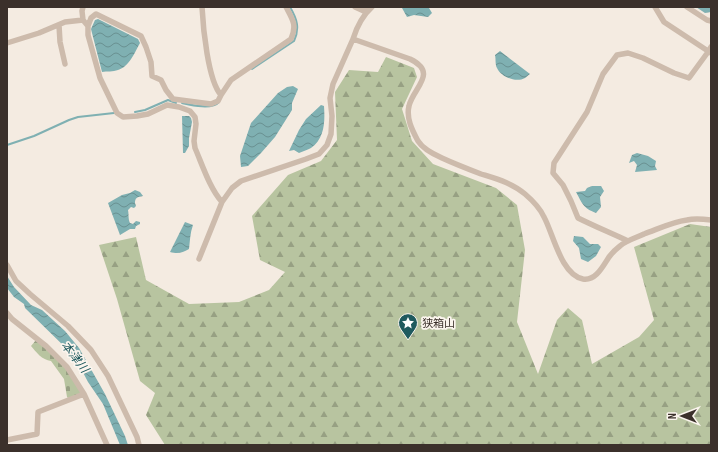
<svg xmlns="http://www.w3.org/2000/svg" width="718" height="452" viewBox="0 0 718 452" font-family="'Sofia Sans Condensed','Noto Sans JP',sans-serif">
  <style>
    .forest { fill: url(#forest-firs) }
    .cemetery { fill: url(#cemetery-stones) }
    .water { fill: url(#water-waves) }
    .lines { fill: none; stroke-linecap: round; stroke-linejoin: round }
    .stream { stroke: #7fb0b2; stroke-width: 2 }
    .street { stroke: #cdbbac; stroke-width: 5.5 }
    .labels { text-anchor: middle; stroke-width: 3.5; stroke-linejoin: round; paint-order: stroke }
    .poi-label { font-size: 11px; fill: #3b302b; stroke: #fbf5ee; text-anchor: start }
    .water-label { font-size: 12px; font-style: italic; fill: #1f5a5e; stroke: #fbf5ee }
  </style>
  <defs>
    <pattern id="forest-firs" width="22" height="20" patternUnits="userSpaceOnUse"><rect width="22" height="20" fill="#b8c4a0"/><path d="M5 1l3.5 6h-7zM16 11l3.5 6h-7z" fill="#97a083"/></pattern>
    <pattern id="cemetery-stones" width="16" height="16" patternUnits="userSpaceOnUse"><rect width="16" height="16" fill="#b8c4a0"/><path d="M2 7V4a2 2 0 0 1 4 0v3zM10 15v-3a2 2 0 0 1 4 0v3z" fill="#97a083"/></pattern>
    <pattern id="water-waves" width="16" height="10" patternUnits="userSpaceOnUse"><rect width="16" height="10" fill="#7fb0b2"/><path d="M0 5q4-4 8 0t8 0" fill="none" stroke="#699091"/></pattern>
  </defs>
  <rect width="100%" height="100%" fill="#f4ebe1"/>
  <path class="forest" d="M386,57L414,68L417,77L402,109L412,141L433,164L496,188L517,205L525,250L517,322L538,374L557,320L568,308L582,320L592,364L639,337L654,320L634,247L690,224L711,227V445H165L146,415L155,393L140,381L117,299L99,245L136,237L146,280L189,304L239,302L269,290L285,272L260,260L252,216L288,175L321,161L337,140L335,92L349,70L378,72Z"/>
  <path class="cemetery" d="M36,340L61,362L82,393L68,398L67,397L64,379L51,361C42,360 36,352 31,346Z"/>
  <path class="water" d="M399,7H421L429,8L432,13L428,17L414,15L407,17L402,8Z
    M696,7H711V12L705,13Z
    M98,19L138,39L140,43C135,52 129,67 118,70C113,72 107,71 102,72L92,33L91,29L95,20Z
    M500,51L530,74C528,75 527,77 525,78C516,83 501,77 497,68C495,65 496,59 495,55Z
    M293,86L298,89L292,103V110L275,137L261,153L248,166L241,167L240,156L251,123L278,93L287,87Z
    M321,105L324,106C325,121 325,138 311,148C308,150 303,151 299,153L294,150L289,151L299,130L306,119Z
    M182,116H189L191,118L192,122L189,138V146L185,153H183Z
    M637,153L648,156L656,161L655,166L657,170L635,172L637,165L634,161L629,163L632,155Z
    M592,186H601L604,191L600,197L601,207L596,213C583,208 582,203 576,192L585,191L587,188Z
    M135,190L140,192L143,196C137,197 135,198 135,203L136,206L134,208L131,207L128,210C129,215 128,219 130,223L133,224L136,221L140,222V224L136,226L135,229H130L120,235L108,203L122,195L130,193Z
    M185,222L193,225C190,233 190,241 189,249C182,253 178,254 170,252Z
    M574,236L583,237L590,244H598L601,247L596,256L588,262L581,259L579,248L573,241Z
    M7,276L14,287L31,305L42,310L65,331L79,348L105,394L125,436L128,445H120L103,404L88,382L77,361L70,352L25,308L24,304L14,297L7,288Z"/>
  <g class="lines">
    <path class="stream" d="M252,69L294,41C300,28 297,19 290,7
      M182,103C191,105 212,110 219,102
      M135,112L145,110L168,100L176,103
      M7,145L34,136L69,120L78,117L114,113"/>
    <path class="street" d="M83,7L82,11L83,20L88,26V35L100,78L117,113L123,117L137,116L148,114L167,105L179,107L190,111L195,117L196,124L194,141L195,148C202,164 210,189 222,202
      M202,7C203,27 208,81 221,95
      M355,7L366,12V10
      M372,7C362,16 357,26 353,39L410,59C439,73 413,88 409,106C406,118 412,130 418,141C423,149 433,154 442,158C455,164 468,169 481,174C497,179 512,183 525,194C532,200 540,208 544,217C553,233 561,275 583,279C596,281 603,266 609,257C612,253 616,249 620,246C627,240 636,238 644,234C658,229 672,222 687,220C695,218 703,219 711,220
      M655,7L664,22L711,53
      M687,7L707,20L711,21
      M59,25L60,42L65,64
      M88,26L91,18L96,14L141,36L146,47L151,62L152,76L161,80L166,90L173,99L211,104L218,101L221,95L231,80L291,39C297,25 293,20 286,7
      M7,43L39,33L65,22L83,20
      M628,241C611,233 594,226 578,218L571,201L563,185L553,173L554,163L587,112L603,74L617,55L628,53L643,58L674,73L689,78L708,52L711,47
      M199,259L222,202L232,188L241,181L306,159L319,154L327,145L331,134L332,116L330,98L333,84L353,39
      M7,265L16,281L30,294L68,326L91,350L108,376L137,437L139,445
      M7,313L12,319L46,346L67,367L84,394L107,445
      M7,440L37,434L38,412L84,394"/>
  </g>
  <defs>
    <symbol id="sight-pin" viewBox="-11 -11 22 30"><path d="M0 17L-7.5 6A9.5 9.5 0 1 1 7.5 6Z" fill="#1f5a5e" stroke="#fbf5ee"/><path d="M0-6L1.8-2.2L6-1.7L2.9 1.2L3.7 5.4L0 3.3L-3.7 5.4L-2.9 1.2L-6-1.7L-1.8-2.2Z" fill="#fff"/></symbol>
  </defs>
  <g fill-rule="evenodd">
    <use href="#sight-pin" x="397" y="312" width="22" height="30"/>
  </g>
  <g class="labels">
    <g class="poi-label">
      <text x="422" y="327">狭箱山</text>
    </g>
    <g class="water-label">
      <text transform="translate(75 357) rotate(52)" y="4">本津川</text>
    </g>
  </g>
  <rect width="718" height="452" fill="none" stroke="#3b302b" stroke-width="16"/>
  <g transform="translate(682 416) rotate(270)" stroke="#fbf5ee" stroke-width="3" paint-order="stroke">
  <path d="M0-3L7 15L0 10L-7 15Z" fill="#3b302b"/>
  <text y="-6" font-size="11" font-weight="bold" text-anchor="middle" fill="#3b302b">N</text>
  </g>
</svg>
